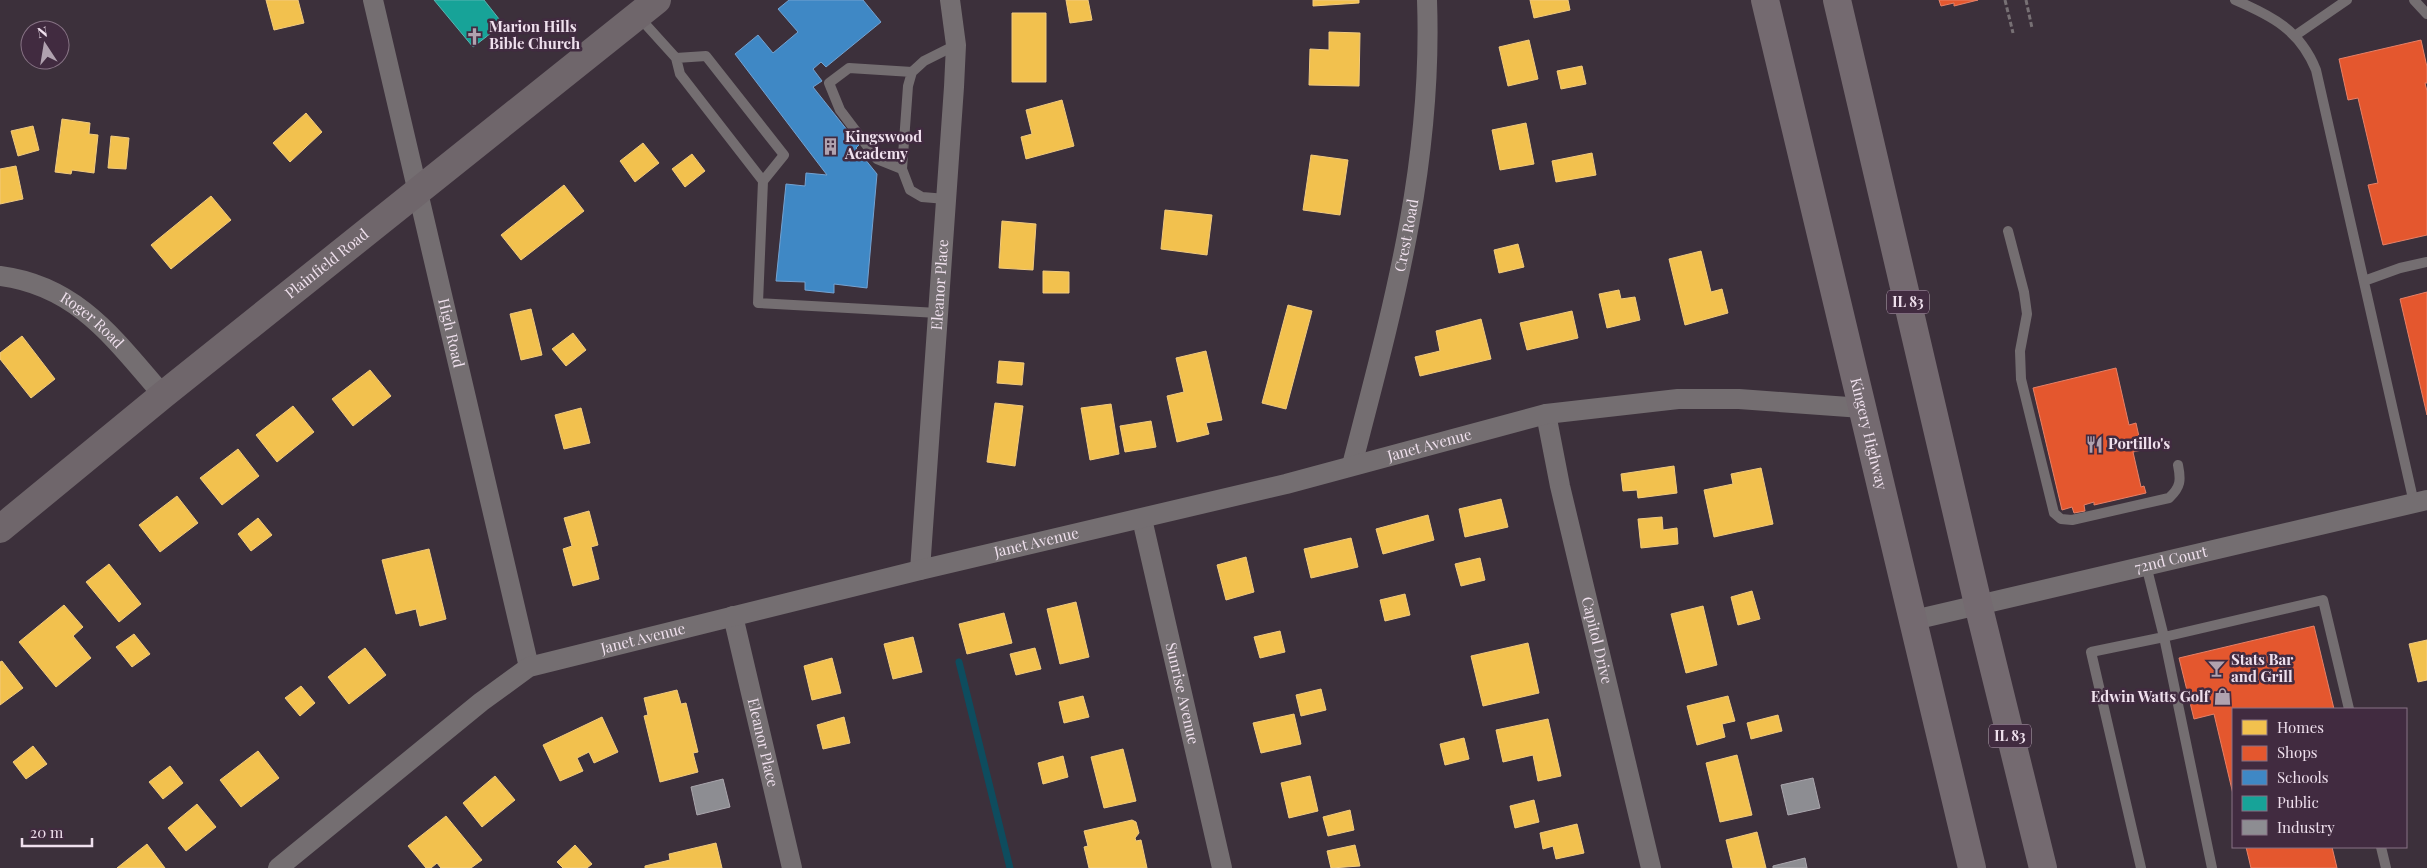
<svg xmlns="http://www.w3.org/2000/svg" width="2427" height="868" viewBox="0 0 2427 868" font-family="'Playfair Display',serif">
  <style>
    .homes { fill: #f2c14e; stroke: #f1ca7e }
    .shops { fill: #e4572e; stroke: #e78067 }
    .schools { fill: #3f88c5; stroke: #74a2d1 }
    .public { fill: #17a398; stroke: #58b5b2 }
    .industry { fill: #8d8d92; stroke: #aaa6ad }
    .lines { fill: none; stroke-linecap: round; stroke-linejoin: round }
    .stream { stroke: #0e4c5e; stroke-width: 7 }
    .path { stroke: #777074; stroke-width: 3; stroke-dasharray: 5 2.5; stroke-linecap: butt }
    .lane { stroke: #746e71; stroke-width: 10 }
    .street { stroke: #746e71; stroke-width: 20 }
    .secondary { stroke: #6f666b; stroke-width: 28 }
    .highway { stroke: #746a70; stroke-width: 28 }
    .labels { text-anchor: middle; stroke-width: 5; stroke-linejoin: round; paint-order: stroke }
    .shield { fill: #412b40; stroke: #bbaab9; stroke-width: 1 }
    .shield-label { font-size: 14px; font-weight: bold; fill: #efe0ed }
    .poi-label { font-size: 15px; font-weight: bold; fill: #efe0ed; stroke: #412b40; text-anchor: start }
    .street-label { font-size: 15px; fill: #efe0ed; stroke: #412b40 }
  </style>
  <rect width="100%" height="100%" fill="#3c303b"/>
  <path class="homes" d="M266,0H298L304,23L274,30Z
    M1066,0H1088L1092,20L1070,23Z
    M1313,0H1359V3L1313,6Z
    M1530,0H1568L1570,10L1534,18Z
    M1012,13H1046V82H1012Z
    M1329,32L1360,33L1359,86L1309,85L1310,49L1329,50Z
    M1529,40L1538,79L1508,86L1499,47Z
    M1582,66L1586,84L1561,89L1557,71Z
    M1062,100L1074,146L1026,159L1021,137L1032,134L1026,110Z
    M306,113L322,132L290,162L273,143Z
    M62,119L90,123L89,134L98,135L94,173L72,170L71,174L55,172Z
    M1526,123L1534,164L1500,170L1492,130Z
    M33,126L39,150L18,156L11,131Z
    M111,136L129,138L126,169L108,168Z
    M643,143L659,163L635,182L620,161Z
    M1592,153L1596,175L1556,182L1552,161Z
    M692,154L705,171L685,187L672,169Z
    M1311,155L1348,160L1340,215L1303,210Z
    M16,166L23,199L0,204V169Z
    M564,185L584,211L521,260L501,235Z
    M211,196L231,220L171,269L151,245Z
    M1165,210L1212,215L1207,255L1161,249Z
    M1002,221L1036,224L1033,270L999,268Z
    M1518,244L1524,267L1499,273L1494,250Z
    M1701,251L1711,292L1722,289L1728,313L1685,325L1669,259Z
    M1043,271L1069,272V293H1043Z
    M1619,290L1621,299L1635,297L1640,320L1607,328L1599,294Z
    M1288,305L1312,311L1286,409L1262,403Z
    M531,309L542,355L521,360L510,314Z
    M1572,311L1578,338L1527,350L1520,323Z
    M1481,319L1491,359L1420,376L1415,357L1440,351L1436,331Z
    M573,333L586,350L566,366L552,349Z
    M22,336L55,379L31,398L0,359V353Z
    M1206,351L1222,420L1206,423L1209,434L1177,442L1167,396L1184,392L1176,358Z
    M999,361L1024,363L1022,385L997,383Z
    M370,370L391,396L353,426L332,399Z
    M995,403L1023,406L1015,466L987,462Z
    M1111,404L1119,454L1090,460L1081,408Z
    M293,406L314,432L277,462L256,435Z
    M581,408L590,443L564,449L555,415Z
    M1151,421L1156,447L1125,452L1120,426Z
    M238,449L259,476L222,505L200,478Z
    M1674,466L1677,493L1638,498L1637,490L1623,491L1621,474Z
    M1761,468L1773,524L1714,537L1704,490L1733,484L1731,474Z
    M177,496L198,523L160,552L139,525Z
    M1501,499L1508,527L1465,537L1459,509Z
    M589,511L598,545L591,547L599,579L573,586L563,549L572,546L564,518Z
    M1428,515L1434,540L1383,554L1376,529Z
    M1662,517L1663,530L1677,528L1678,544L1641,548L1638,519Z
    M258,518L272,535L251,551L238,534Z
    M1351,538L1358,567L1311,578L1304,549Z
    M429,549L446,619L420,626L416,609L396,614L382,560Z
    M1246,557L1254,592L1226,600L1217,565Z
    M1480,558L1485,580L1461,586L1455,564Z
    M109,564L141,604L119,622L86,582Z
    M1752,591L1760,619L1738,625L1731,597Z
    M1405,594L1410,615L1385,621L1380,600Z
    M1076,602L1089,657L1060,664L1047,609Z
    M64,605L83,627L73,636L91,658L56,687L19,642Z
    M1703,606L1717,665L1686,673L1671,614Z
    M1004,613L1012,643L967,654L959,624Z
    M1280,631L1285,652L1260,658L1254,637Z
    M134,634L150,654L132,667L116,647Z
    M913,637L922,672L893,679L884,644Z
    M2427,640V680L2418,682L2409,644Z
    M1528,643L1539,693L1483,706L1471,656Z
    M365,648L386,675L349,704L328,677Z
    M1035,648L1041,669L1016,675L1010,654Z
    M832,658L841,693L812,700L804,666Z
    M2,661L23,688L0,705V662Z
    M301,686L315,703L300,716L285,698Z
    M1321,689L1326,710L1301,716L1296,695Z
    M677,690L681,704L686,703L698,752L693,753L698,772L660,782L644,716L648,715L644,698Z
    M1083,696L1089,717L1064,723L1059,702Z
    M1728,696L1735,721L1722,724L1725,737L1697,745L1687,706Z
    M1294,714L1301,744L1261,753L1253,723Z
    M1778,715L1782,731L1751,739L1747,723Z
    M602,717L618,752L594,763L589,752L577,758L583,771L560,781L543,745Z
    M844,717L850,743L823,749L817,725Z
    M1548,719L1561,776L1538,781L1533,755L1503,762L1496,730Z
    M1464,738L1469,759L1445,765L1440,744Z
    M33,746L47,764L26,779L13,762Z
    M1123,749L1136,801L1104,808L1091,757Z
    M258,751L279,778L241,807L220,780Z
    M1737,755L1752,815L1720,822L1706,763Z
    M1063,756L1068,777L1043,784L1038,763Z
    M170,766L183,783L163,799L149,782Z
    M495,776L515,800L482,827L463,803Z
    M1310,776L1318,811L1289,818L1281,783Z
    M1534,800L1539,822L1515,828L1510,806Z
    M197,804L216,827L186,851L168,828Z
    M1350,810L1354,830L1328,836L1323,817Z
    M446,816L482,860L471,868H441L437,863L431,868H426L408,846Z
    M1132,820L1136,822L1139,833L1135,838L1136,841L1141,840L1147,868H1089L1084,847L1088,846L1084,831Z
    M1577,824L1584,853L1556,859L1553,846L1543,849L1540,833Z
    M1757,832L1766,868H1733L1726,840Z
    M716,843L722,868H645V866L670,860L669,854Z
    M147,844L165,868H117Z
    M575,845L592,864L587,868H563L557,862Z
    M1355,845L1360,866L1331,868L1327,851Z"/>
  <path class="shops" d="M1939,0H1978L1954,6V3L1941,6Z
    M2421,40L2427,67V83H2425L2427,91V235L2383,245L2368,185L2378,183L2358,98L2348,100L2339,59Z
    M2427,292V415L2400,299Z
    M2116,368L2129,425L2136,423L2142,450L2133,452L2141,487L2144,486L2146,493L2094,505V502L2084,505L2085,511L2074,513L2072,507L2062,510L2033,388Z
    M2314,626L2334,709H2233V794L2214,714L2194,719L2179,658Z
    M2246,847H2332L2337,868H2251Z"/>
  <path class="schools" d="M789,0H863L881,22L826,67L821,62L813,69L822,81L813,87L859,145L856,148L877,174L867,288L834,284V293L805,290V282L776,281L786,184L805,186L806,173L827,175L735,54L758,35L773,53L798,32L778,9Z"/>
  <path class="public" d="M434,0H484L503,24L473,47Z"/>
  <path class="industry" d="M1813,778L1820,808L1788,815L1781,785Z
    M723,779L730,807L697,815L691,787Z
    M1805,858L1807,868H1773V866Z"/>
  <g class="lines">
    <path class="stream" d="M959,662L1010,868"/>
    <path class="path" d="M2005,0L2013,33
      M2026,0L2032,28"/>
    <path class="lane" d="M2235,0C2272,16 2300,30 2316,70L2414,503
      M2414,0L2427,14
      M638,16L676,58L680,74L763,181L758,303L938,313
      M2296,35L2347,0
      M676,58L706,56L784,155L763,181
      M902,169L877,159L840,110L829,83L849,68L912,72
      M946,199L922,197L910,190L902,169L908,86L912,72L924,61L956,45
      M2008,231L2024,292L2027,314L2020,351L2021,379L2054,513L2061,519L2072,520L2169,498C2181,487 2181,480 2178,465
      M2364,281L2400,268L2427,262
      M2146,565L2164,637L2323,600L2349,709
      M2381,847L2386,868
      M2141,868L2091,652L2164,637L2212,868"/>
    <g class="street">
      <path id="s1" d="M373,0L529,667"/>
      <path id="s2" d="M0,276C78,286 115,340 163,395"/>
      <path id="s3" d="M1546,414L1560,486L1651,868"/>
      <path id="s4" d="M1352,465C1393,307 1433,165 1427,0"/>
      <path id="s5" d="M1142,519L1222,868"/>
      <path id="s6" d="M920,570L954,87L956,45L950,0"/>
      <path id="s7" d="M733,616L792,868"/>
      <path id="s8" d="M1914,620L2427,500"/>
      <path id="s9" d="M278,868L481,702L529,667L920,570L1286,484L1546,414L1678,399H1739L1862,408"/>
    </g>
    <path class="secondary" id="s10" d="M0,529L163,395L657,0"/>
    <g class="highway">
      <path id="s11" d="M1765,0L1972,868"/>
      <path d="M1837,0L1978,604L2043,868"/>
    </g>
  </g>
  <defs>
    <symbol id="church-bare" viewBox="-9 -9 18 18"><path d="M-1.2-6h2.4v3.5h3.3v2.4h-3.3V6h-2.4V-.1h-3.3v-2.4h3.3Z" fill="#b0a2af" stroke="#412b40" stroke-width="2.5" paint-order="stroke"/></symbol>
    <symbol id="building-bare" viewBox="-9 -9 18 18"><path d="M-4-6H4V6H1V3H-1V6H-4ZM-2.5-4.3h1.7v1.8h-1.7ZM.8-4.3h1.7v1.8H.8ZM-2.5-1h1.7V.8h-1.7ZM.8-1h1.7V.8H.8Z" fill="#b0a2af" stroke="#412b40" stroke-width="2.5" paint-order="stroke"/></symbol>
    <symbol id="restaurant-bare" viewBox="-9 -9 18 18"><path d="M-5-6h1v4h1v-4h1v4h1v-4h1v5L-1.5 .5V6h-2V.5L-5-1ZM5-6V6H3V1.5H1.5Q1.5-4 5-6Z" fill="#b0a2af" stroke="#412b40" stroke-width="2.5" paint-order="stroke"/></symbol>
    <symbol id="bar-bare" viewBox="-9 -9 18 18"><path d="M-6-5H6L.8 .8V4.5H3.5V6h-7V4.5H-.8V.8Z" fill="#b0a2af" stroke="#412b40" stroke-width="2.5" paint-order="stroke"/></symbol>
    <symbol id="shop-bare" viewBox="-9 -9 18 18"><path d="M-5-2.5h2.3a2.7 3.5 0 0 1 5.4 0H5L5.5 6h-11ZM-1.5-2.5h3a1.5 2.3 0 0 0-3 0Z" fill="#b0a2af" stroke="#412b40" stroke-width="2.5" paint-order="stroke"/></symbol>
  </defs>
  <g fill-rule="evenodd">
    <use href="#church-bare" x="462" y="24" width="25" height="25"/>
    <use href="#building-bare" x="818" y="134" width="25" height="25"/>
    <use href="#restaurant-bare" x="2082" y="432" width="25" height="25"/>
    <use href="#bar-bare" x="2204" y="656" width="25" height="25"/>
    <use href="#shop-bare" x="2210" y="684" width="25" height="25"/>
  </g>
  <g class="labels">
    <g class="shield">
      <rect x="1887" y="290.5" width="42" height="23" rx="4"/>
      <rect x="1989" y="724.5" width="42" height="23" rx="4"/>
    </g>
    <g class="shield-label">
      <text x="1908" y="307">IL 83</text>
      <text x="2010" y="741">IL 83</text>
    </g>
    <g class="poi-label">
      <text x="489" y="32">Marion Hills<tspan x="489" dy="17">Bible Church</tspan></text>
      <text x="845" y="142">Kingswood<tspan x="845" dy="17">Academy</tspan></text>
      <text x="2108" y="449">Portillo's</text>
      <text x="2231" y="665">Stats Bar<tspan x="2231" dy="17">and Grill</tspan></text>
      <text x="2209" y="702" text-anchor="end">Edwin Watts Golf</text>
    </g>
    <g class="street-label">
      <text dy="5" stroke="none"><textPath href="#s4" startOffset="236">Crest Road</textPath></text>
      <text dy="5" stroke="none"><textPath href="#s10" startOffset="421">Plainfield Road</textPath></text>
      <text dy="5" stroke="none"><textPath href="#s6" startOffset="286">Eleanor Place</textPath></text>
      <text dy="5" stroke="none"><textPath href="#s2" startOffset="104">Roger Road</textPath></text>
      <text dy="5" stroke="none"><textPath href="#s1" startOffset="342">High Road</textPath></text>
      <text dy="5" stroke="none"><textPath href="#s11" startOffset="446">Kingery Highway</textPath></text>
      <text dy="5" stroke="none"><textPath href="#s9" startOffset="1249">Janet Avenue</textPath></text>
      <text dy="5" stroke="none"><textPath href="#s9" startOffset="844">Janet Avenue</textPath></text>
      <text dy="5" stroke="none"><textPath href="#s8" startOffset="264">72nd Court</textPath></text>
      <text dy="5" stroke="none"><textPath href="#s9" startOffset="439">Janet Avenue</textPath></text>
      <text dy="5" stroke="none"><textPath href="#s3" startOffset="232">Capitol Drive</textPath></text>
      <text dy="5" stroke="none"><textPath href="#s5" startOffset="179">Sunrise Avenue</textPath></text>
      <text dy="5" stroke="none"><textPath href="#s7" startOffset="130">Eleanor Place</textPath></text>
    </g>
  </g>
  <rect x="2232" y="708" width="175" height="140" fill="#412b40" stroke="#877385"/>
  <rect x="2242" y="720" width="25" height="15" fill="#f2c14e" stroke="#877385"/>
  <text x="2277" y="733" font-size="15" fill="#efe0ed">Homes</text>
  <rect x="2242" y="746" width="25" height="15" fill="#e4572e" stroke="#877385"/>
  <text x="2277" y="758" font-size="15" fill="#efe0ed">Shops</text>
  <rect x="2242" y="770" width="25" height="15" fill="#3f88c5" stroke="#877385"/>
  <text x="2277" y="783" font-size="15" fill="#efe0ed">Schools</text>
  <rect x="2242" y="796" width="25" height="15" fill="#17a398" stroke="#877385"/>
  <text x="2277" y="808" font-size="15" fill="#efe0ed">Public</text>
  <rect x="2242" y="820" width="25" height="15" fill="#8d8d92" stroke="#877385"/>
  <text x="2277" y="833" font-size="15" fill="#efe0ed">Industry</text>
  <g transform="translate(45 45) rotate(348)"><circle r="24" fill="#412b40" stroke="#877385"/>
  <path d="M0-4L9 19L0 12L-9 19Z" fill="#b0a2af"/>
  <text y="-8" font-size="14" font-weight="bold" text-anchor="middle" fill="#efe0ed">N</text>
  </g>
  <path d="M22 838v8h70v-8" fill="none" stroke="#efe0ed" stroke-width="2.5"/>
  <text x="30" y="838" font-size="15" fill="#efe0ed" stroke="#412b40" stroke-width="4" paint-order="stroke">20 m</text>
</svg>
